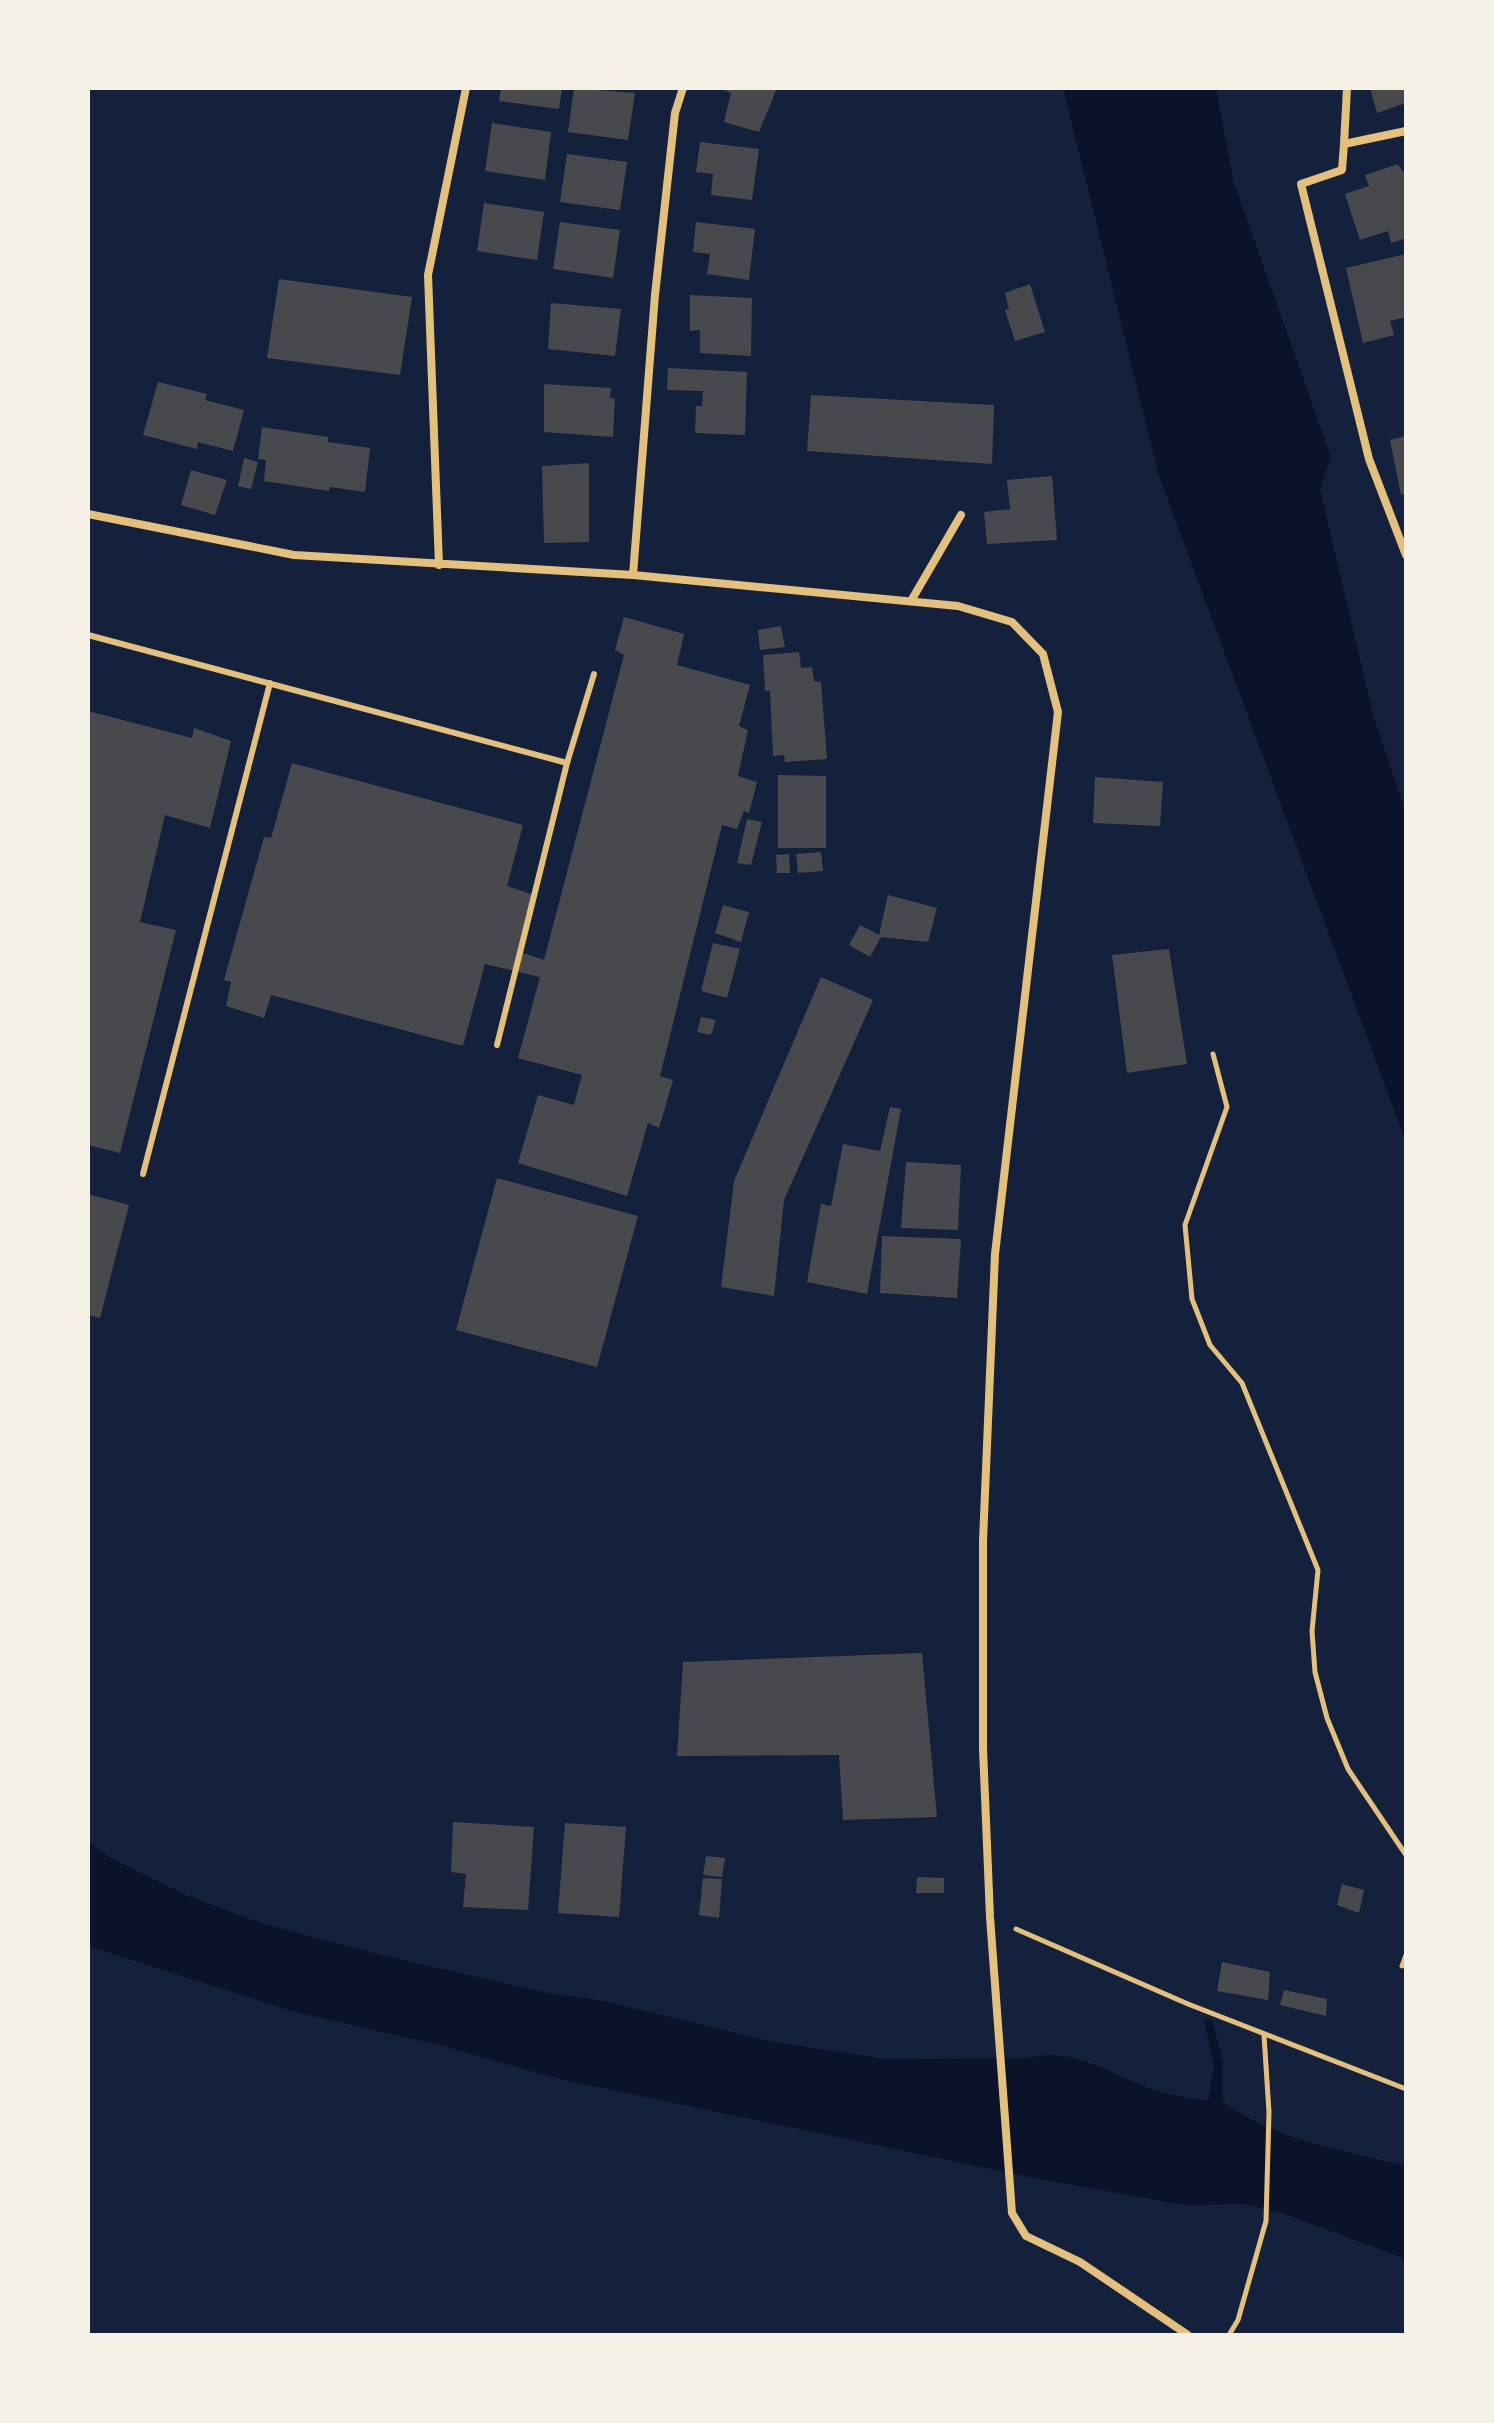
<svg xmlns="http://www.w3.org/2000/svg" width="1494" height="2423" viewBox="0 0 1494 2423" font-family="'Source Sans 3',sans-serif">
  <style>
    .water { fill: #0b132b }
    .building { fill: #48494c }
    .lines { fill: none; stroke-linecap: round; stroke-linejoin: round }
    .path { stroke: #e5c07b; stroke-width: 5 }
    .service { stroke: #e5c07b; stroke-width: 6 }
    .minor { stroke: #e5c07b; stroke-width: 8 }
  </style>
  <rect width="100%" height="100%" fill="#14213d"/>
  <path class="water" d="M1063,88H1216L1233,180L1331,457L1320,489L1372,711L1406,813V1142L1159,476Z
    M88,1841L109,1857L186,1895L261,1923L377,1954L552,1994L599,2000L774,2042L886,2059L1030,2058C1072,2045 1116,2077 1154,2090C1171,2096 1190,2098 1208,2101L1214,2065L1204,2020L1212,2019L1223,2061V2102C1277,2141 1342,2150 1406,2166V2259L1282,2213L1243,2204L1184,2205L1029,2177L559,2079L439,2045L295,2012L88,1946Z"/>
  <path class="building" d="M501,88H562L559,109L499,101Z
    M574,88L635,93L628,140L568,132Z
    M718,88H777L759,132L724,122L731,93Z
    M1370,88H1406V103L1377,113Z
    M492,123L551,132L545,180L485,171Z
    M700,142L759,149L752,200L711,195L713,174L696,172Z
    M567,154L627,162L620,210L560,202Z
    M1398,164L1403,172L1406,171V238L1391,243L1388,231L1360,240L1345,194L1369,186L1365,175Z
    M484,203L544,212L537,260L477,251Z
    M560,222L620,230L613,278L553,269Z
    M696,222L755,229L749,280L707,274L710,254L693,252Z
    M1406,254V317L1390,321L1394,335L1363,343L1346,268Z
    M279,279L412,297L400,375L267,358Z
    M1030,284L1045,332L1015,341L1005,310L1009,309L1005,293Z
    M690,295L752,298L751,356L700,353V330L690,331Z
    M551,303L621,309L615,356L548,349Z
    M668,368L747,372L745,435L695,433L696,406H702L703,391L667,390Z
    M158,382L207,394L205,400L244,410L233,451L198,442L197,449L143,435Z
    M544,384L611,388L610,398L615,399L613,437L544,432Z
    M811,395L994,405L992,464L807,451Z
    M262,427L328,437V442L370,448L365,492L330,487L329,491L264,481L266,460L258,459Z
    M1406,436V494L1401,495L1390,440Z
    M244,458L258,462L251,489L238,486Z
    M589,463V542L544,543L542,466Z
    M191,470L227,480L215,515L181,505Z
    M1052,476L1057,540L987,544L984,512L1010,509L1007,480Z
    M624,617L684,634L677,665L750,685L739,726L748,730L738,776L757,782L749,813L744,811L737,829L722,825L660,1076L673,1080L659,1128L648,1123L627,1196L518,1163L538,1095L574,1105L582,1075L518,1058L540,977L485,964L463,1046L271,995L264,1018L226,1006L231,982L224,980L264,837L271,838L292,763L523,825L507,886L537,896L523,953L544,960L624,655L615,650Z
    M781,626L785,647L760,650L758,630Z
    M799,652L801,668L812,667L814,681L821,682L827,759L785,762L784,755L773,756L770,691H765L763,655Z
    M88,711L192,738L194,728L231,741L210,828L165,815L140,922L176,930L120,1153L88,1145Z
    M778,775L826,776V848H778Z
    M1095,777L1163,782L1160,826L1093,823Z
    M747,819L762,822L751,865L737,863Z
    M821,852L823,871L798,873L796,854Z
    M789,854L790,873H777L776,855Z
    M888,895L937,908L928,942L881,937L870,957L849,945L860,925L879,935Z
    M723,905L749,912L741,942L715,933Z
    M713,943L740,949L727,998L701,991Z
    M1169,949L1187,1064L1127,1073L1112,955Z
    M821,977L873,1000L784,1200L774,1296L721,1287L734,1181Z
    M701,1017L716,1020L711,1035L697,1032Z
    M890,1107L901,1109L867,1294L807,1282L821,1204L831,1206L843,1144L880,1151Z
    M906,1162L961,1165L958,1230L901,1228Z
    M497,1178L638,1216L597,1367L456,1330Z
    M88,1194L129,1205L100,1318L88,1315Z
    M882,1236L961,1239L957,1298L880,1293Z
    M922,1653L937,1817L843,1820L839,1755L677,1756L683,1662Z
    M453,1822L534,1827L528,1910L463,1907L466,1874L451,1872Z
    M565,1823L626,1827L619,1917L558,1913Z
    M706,1856L725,1858L722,1877L703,1875Z
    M917,1877L944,1878V1893H916Z
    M703,1878L722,1879L719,1918L699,1915Z
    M1342,1884L1364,1890L1359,1913L1337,1905Z
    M1222,1962L1270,1972L1268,2000L1217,1991Z
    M1284,1990L1327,1999L1326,2016L1280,2005Z"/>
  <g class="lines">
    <path class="path" d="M1213,1054L1227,1107L1185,1225L1192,1299L1210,1345L1242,1383L1318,1570L1312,1631L1315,1672L1327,1718L1348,1769L1406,1855
      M1016,1929L1188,2004L1406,2089
      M1402,1966L1406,1955
      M1229,2335L1238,2320L1266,2221L1269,2112L1264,2035"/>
    <path class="service" d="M88,635L567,763
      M497,1045L567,763L594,674
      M143,1174L270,683"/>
    <path class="minor" d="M1406,131L1344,144L1342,170L1301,184L1369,459L1406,555
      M1344,144L1347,88
      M88,514L294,555L633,575L958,606L1012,622L1043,654L1058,712L995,1254L983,1541V1749L990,1917L1012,2213L1026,2236L1080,2262L1188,2335
      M439,565L428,275L466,88
      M633,575L655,295L675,113L683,88
      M911,601L961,515"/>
  </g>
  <rect width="1494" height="2423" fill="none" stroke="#f6f1e7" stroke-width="180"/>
</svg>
